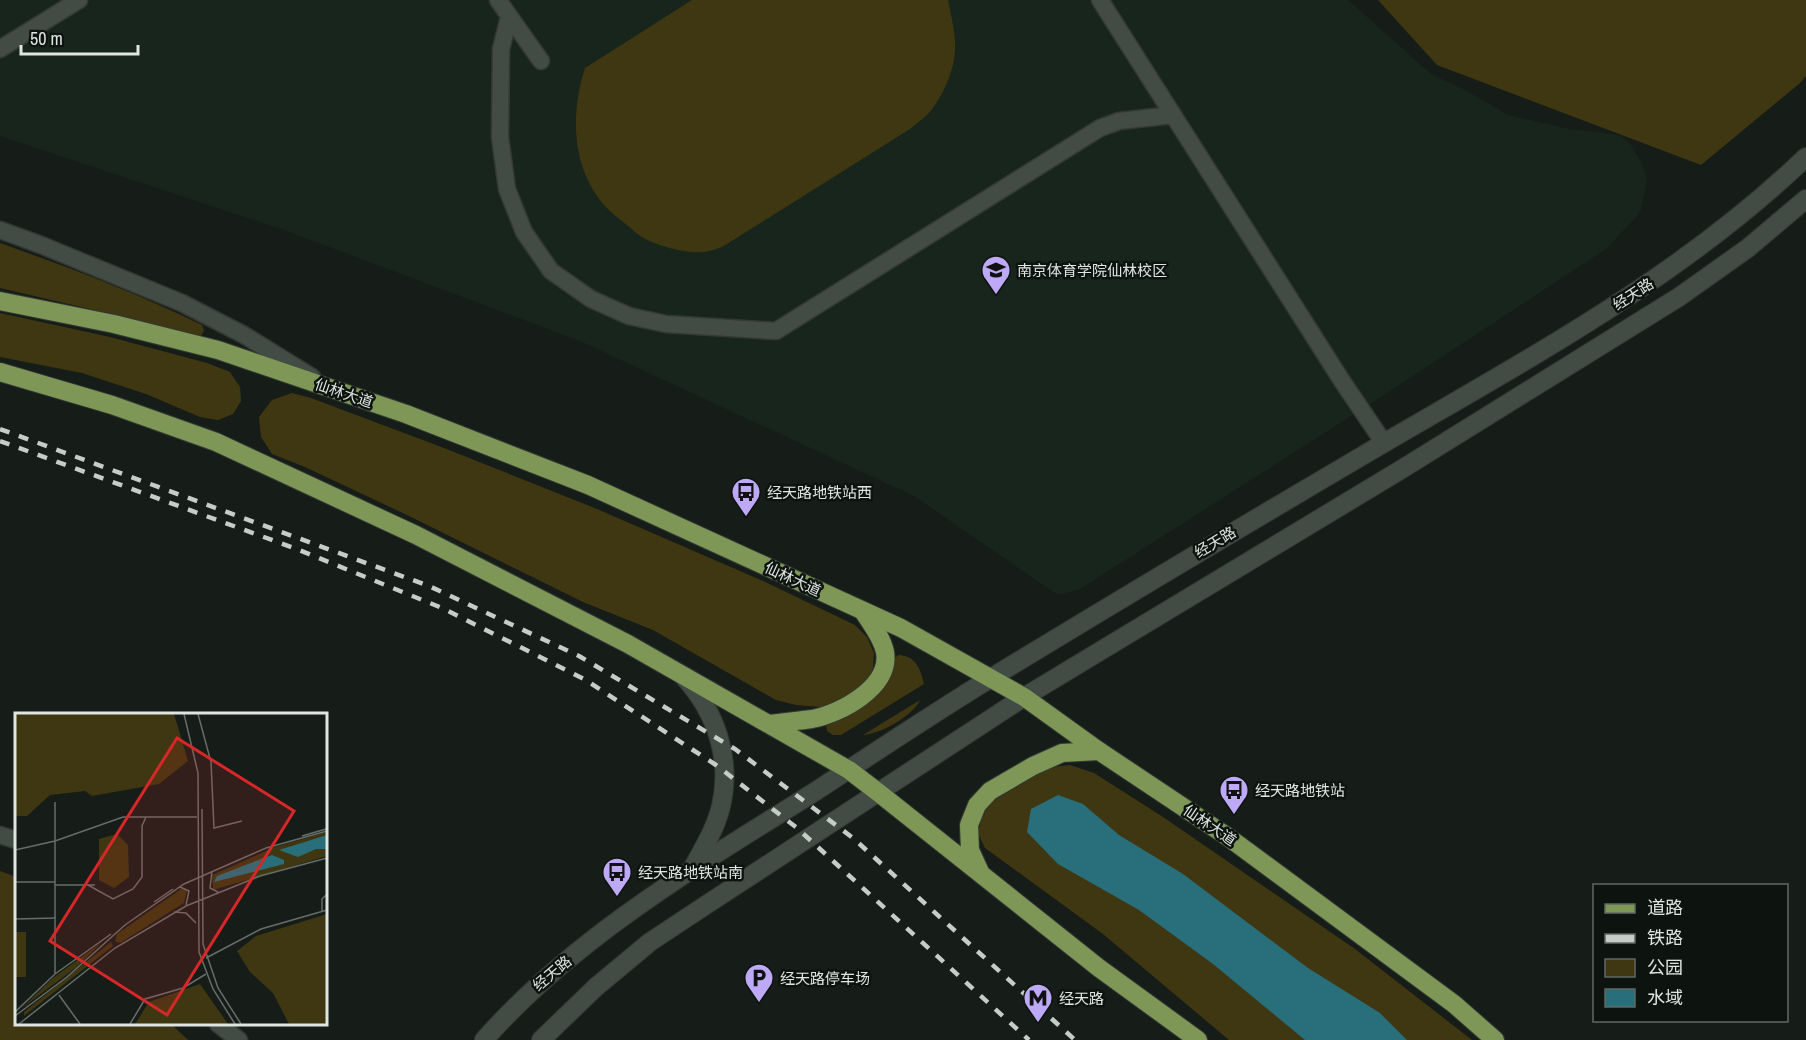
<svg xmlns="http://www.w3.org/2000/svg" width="1806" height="1040" font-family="'Archivo Narrow','Noto Sans SC',sans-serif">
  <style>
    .built { fill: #18251c }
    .green { fill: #3f3711 }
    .water { fill: #296f7b }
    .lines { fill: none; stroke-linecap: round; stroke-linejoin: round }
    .street-casing { stroke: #343935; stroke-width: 19 }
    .secondary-casing { stroke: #343935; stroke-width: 20 }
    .primary-casing { stroke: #343935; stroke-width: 20 }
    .street { stroke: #434b45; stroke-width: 16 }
    .secondary { stroke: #434b45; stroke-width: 18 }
    .primary { stroke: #7e9756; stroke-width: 18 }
    .rail { stroke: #c7ccc9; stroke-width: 4.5; stroke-dasharray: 10 10; stroke-linecap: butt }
    .labels { text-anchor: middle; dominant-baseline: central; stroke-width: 5; stroke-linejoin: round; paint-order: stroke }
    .poi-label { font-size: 15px; fill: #e0e5e2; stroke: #0d140f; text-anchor: start }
    .street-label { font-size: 15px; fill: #e0e5e2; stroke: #0d140f }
    .inset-road { fill: none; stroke: #676d69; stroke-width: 1.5 }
    .view { fill: #d62828; fill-opacity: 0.15; stroke: #d62828; stroke-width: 3 }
    .inset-edge { fill: none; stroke: #e0e5e2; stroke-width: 3 }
  </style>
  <rect width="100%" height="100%" fill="#161d18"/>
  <polygon class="built" points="0,0 1348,0 1431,74 1467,91 1508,115 1569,129 1613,134 1620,136 1630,143 1642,164 1647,178 1641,210 1636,217 1606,249 1387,393 1080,589 1058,595 914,496 580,341 284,230 0,136"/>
  <g class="green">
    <path d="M692,0H948C951,16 956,34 955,50C954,72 942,98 928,114C923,119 916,124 910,129L722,247C716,249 710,251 704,252C687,254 657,246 642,237C637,234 632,229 627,225C615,216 603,206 595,193C571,157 572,108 585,68Z"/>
    <polygon points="1378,0 1806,0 1806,76 1800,83 1701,165 1437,65"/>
    <path d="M0,243C68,267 137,293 202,325L204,331L200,337L133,319L0,288Z"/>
    <polygon points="0,313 110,337 207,363 230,372 240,387 241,401 233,414 218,420 200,417 146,394 82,373 0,357"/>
    <polygon points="292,393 311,398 444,448 597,509 763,581 855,625 867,637 874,653 873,668 866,684 847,696 821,707 796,705 776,700 653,630 583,602 407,515 305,467 272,454 261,437 259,417 272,400"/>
    <path d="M898,655C915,655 921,669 924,684L841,735H833L827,731L826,724L891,673L894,659Z"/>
    <path d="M920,700C913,716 880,734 863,735Z"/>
    <polygon points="1070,765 1094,773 1163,817 1355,949 1472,1040 1229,1040 1103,934 985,848 978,833 981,820 989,803 1051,767"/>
    <polygon points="0,871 16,877 16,1024 171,1024 188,1040 0,1040"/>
  </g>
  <polygon class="water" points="1058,795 1083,804 1119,835 1183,874 1308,968 1380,1013 1407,1040 1305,1040 1213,964 1139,910 1058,864 1027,832 1031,809"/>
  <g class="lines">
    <g class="street-casing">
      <g id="street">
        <polyline points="498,0 541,61"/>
        <polyline points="1100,0 1342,381 1384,443"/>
        <polyline points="509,17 501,49 500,137 507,189 524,232 551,271 591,299 629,316 666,324 776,331 1100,128 1119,121 1173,115"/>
        <polyline points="0,49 79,0"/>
        <polyline points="0,230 41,245 182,303 244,335 312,377"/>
        <polyline points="0,835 16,840"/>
        <polyline points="218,1024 239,1040"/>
      </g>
    </g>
    <g class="secondary-casing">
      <g id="secondary">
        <path d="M684,677C716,712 732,759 721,806C716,828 703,849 692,869"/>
        <path d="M484,1040C576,936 700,864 816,791C874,753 932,714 991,678C1114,603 1238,529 1362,456C1516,365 1676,282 1806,157"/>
        <polyline points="541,1040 596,987 650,942 709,903 1024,697 1402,469 1679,297 1748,248 1806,199"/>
      </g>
    </g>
    <g class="primary-casing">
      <g id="primary">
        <polyline points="0,301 114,324 218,350 406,414 588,485 901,628 1024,697 1099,751 1228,837 1454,1004 1495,1040"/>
        <polyline points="0,372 112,405 216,442 416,535 628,644 849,770 879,793 1099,968 1198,1040"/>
        <path d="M770,724C784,722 798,721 812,719C840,714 891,687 885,652C882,637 871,624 863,611"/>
        <polyline points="980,872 970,850 969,825 977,805 990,791 1033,766 1062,753 1099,751"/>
      </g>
    </g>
    <use href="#street" class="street"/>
    <use href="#secondary" class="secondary"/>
    <use href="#primary" class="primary"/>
    <g class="rail">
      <polyline points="0,429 429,586 579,656 735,749 853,838 1075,1040"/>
      <polyline points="0,441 294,548 442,608 584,679 716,765 797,828 1029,1040"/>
    </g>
  </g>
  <defs>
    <g id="university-pin" transform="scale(1.5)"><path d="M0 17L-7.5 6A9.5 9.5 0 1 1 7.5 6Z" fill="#bda9f5" stroke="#0d140f"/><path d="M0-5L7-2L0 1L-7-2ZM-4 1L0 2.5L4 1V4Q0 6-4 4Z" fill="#111"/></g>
    <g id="bus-pin" transform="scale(1.5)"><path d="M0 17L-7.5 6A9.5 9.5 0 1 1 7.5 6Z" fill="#bda9f5" stroke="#0d140f"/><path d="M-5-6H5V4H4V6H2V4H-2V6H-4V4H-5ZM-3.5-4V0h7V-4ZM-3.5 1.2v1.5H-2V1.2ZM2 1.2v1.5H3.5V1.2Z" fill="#111"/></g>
    <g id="parking-pin" transform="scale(1.5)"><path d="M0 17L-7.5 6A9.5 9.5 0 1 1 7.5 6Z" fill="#bda9f5" stroke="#0d140f"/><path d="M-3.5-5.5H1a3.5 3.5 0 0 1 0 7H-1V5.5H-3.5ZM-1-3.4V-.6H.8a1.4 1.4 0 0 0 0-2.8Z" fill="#111"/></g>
    <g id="metro-pin" transform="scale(1.5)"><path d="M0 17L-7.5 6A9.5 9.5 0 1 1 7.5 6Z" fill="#bda9f5" stroke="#0d140f"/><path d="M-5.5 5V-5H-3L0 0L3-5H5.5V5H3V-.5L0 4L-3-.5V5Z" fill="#111"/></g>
  </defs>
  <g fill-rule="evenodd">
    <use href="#university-pin" x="996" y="270"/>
    <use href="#bus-pin" x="746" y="492"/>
    <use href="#bus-pin" x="1234" y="790"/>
    <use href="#bus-pin" x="617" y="872"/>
    <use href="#parking-pin" x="759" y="978"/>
    <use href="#metro-pin" x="1038" y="998"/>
  </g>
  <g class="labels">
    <g class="poi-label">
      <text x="1017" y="270">南京体育学院仙林校区</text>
      <text x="767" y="492">经天路地铁站西</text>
      <text x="1255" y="790">经天路地铁站</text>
      <text x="638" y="872">经天路地铁站南</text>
      <text x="780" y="978">经天路停车场</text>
      <text x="1059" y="998">经天路</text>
    </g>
    <g class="street-label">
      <text transform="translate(1633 294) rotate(-33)">经天路</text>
      <text transform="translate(344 393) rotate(19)">仙林大道</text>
      <text transform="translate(1215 542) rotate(-31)">经天路</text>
      <text transform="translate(793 579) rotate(25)">仙林大道</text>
      <text transform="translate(1210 825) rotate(34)">仙林大道</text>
      <text transform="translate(552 973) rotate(-40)">经天路</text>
    </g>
  </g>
  <g transform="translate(15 713)">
    <rect width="312" height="312" fill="#161d18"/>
    <path d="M0,1H159L173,48L144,71L77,83L70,78L35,82L12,103H0ZM312,119V143L198,177L197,162L260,134ZM102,121L113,132L114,164L99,175L84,167V126ZM166,176L172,177L169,190L105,230L100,228L102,221ZM312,201V311H274L258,280L235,259L222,238L241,223ZM0,219H11V264H0ZM87,229L63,253L7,295L38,265ZM96,229L98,233L9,303V299ZM185,271L213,311H120L134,289Z" fill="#3f3711"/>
    <path d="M312,122V136H301L283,144L264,137ZM257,142L269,147V151L199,169L202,163Z" fill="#296f7b"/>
    <path class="inset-road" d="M169,1L183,60L184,239L198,276L220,311M183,1L196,49L199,115L227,108M187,96L188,231L203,275L226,311M287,123L311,116M0,137L40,128L108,104H182M197,158L195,175L203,179M0,169H40M40,172H80M73,172L98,186L118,176L127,164V113L131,104M165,174L174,178L171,192M139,189L158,176M159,199L171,200L181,210M307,199V186L312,181M0,206L41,205M191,245L246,216L312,197M40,261V89M44,282L65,311M0,299L40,261L96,221M0,303L52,264L110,212L169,171L251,135L312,118M4,311L100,235L171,193L245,163L312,145M115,311L130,286L168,275L191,261"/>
    <path class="view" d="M162,25L279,98L152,302L35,228Z"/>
    <rect width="312" height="312" class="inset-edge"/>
  </g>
  <rect x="1593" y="884" width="195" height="138" fill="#0d140f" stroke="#616863" stroke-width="1.5"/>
  <rect x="1605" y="904" width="30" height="9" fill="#7e9756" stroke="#616863" stroke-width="1.5"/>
  <text x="1647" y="914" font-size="18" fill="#e0e5e2">道路</text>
  <rect x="1605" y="934" width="30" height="9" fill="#c7ccc9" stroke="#616863" stroke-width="1.5"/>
  <text x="1647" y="944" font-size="18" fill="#e0e5e2">铁路</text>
  <rect x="1605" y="959" width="30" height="18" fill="#3f3711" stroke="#616863" stroke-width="1.5"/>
  <text x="1647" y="974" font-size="18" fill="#e0e5e2">公园</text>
  <rect x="1605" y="989" width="30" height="18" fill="#296f7b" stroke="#616863" stroke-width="1.5"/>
  <text x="1647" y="1004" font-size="18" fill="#e0e5e2">水域</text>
  <path d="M21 45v9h117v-9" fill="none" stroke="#e0e5e2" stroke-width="3"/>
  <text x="30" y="45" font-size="18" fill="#e0e5e2" stroke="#0d140f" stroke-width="4.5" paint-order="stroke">50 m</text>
</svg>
